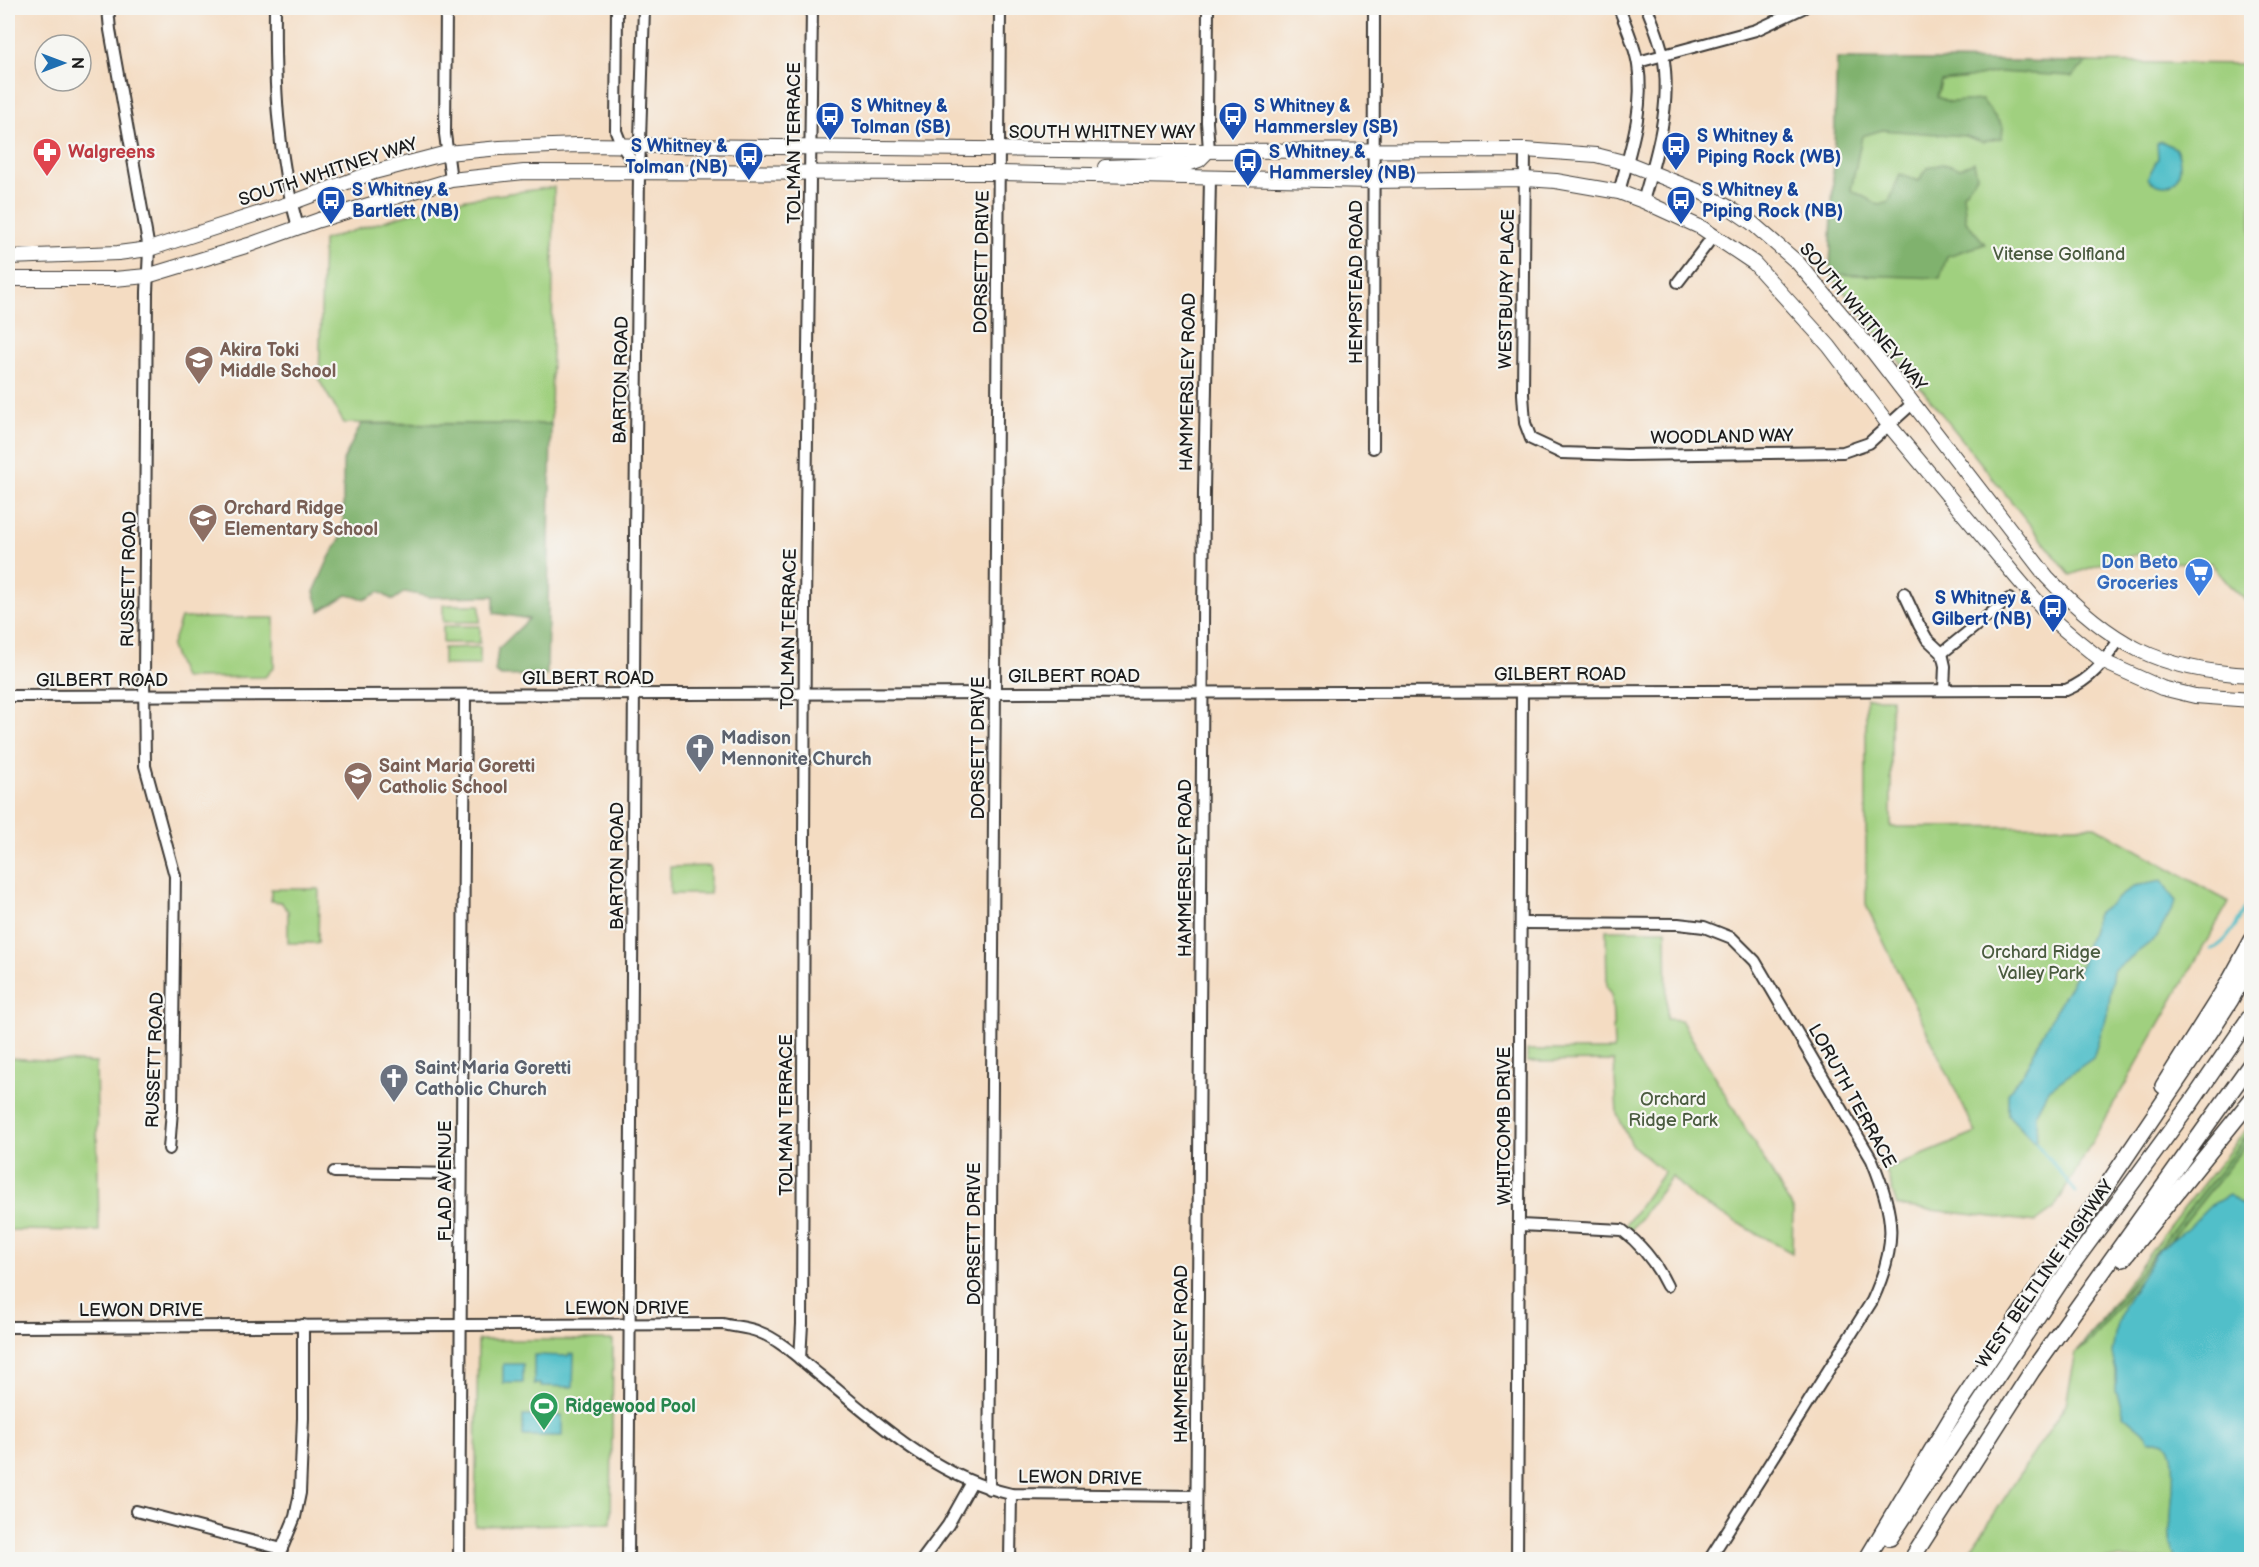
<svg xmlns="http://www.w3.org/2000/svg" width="2259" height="1567" font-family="'Balsamiq Sans',sans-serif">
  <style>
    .green { fill: #a0d07f; stroke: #5e764e; stroke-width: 1.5 }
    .forest { fill: #80b26e; stroke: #4e6745; stroke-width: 1.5 }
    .water { fill: #51bfc9; stroke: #366e72; stroke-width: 1.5 }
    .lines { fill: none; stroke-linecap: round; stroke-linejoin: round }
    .stream { stroke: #51bfc9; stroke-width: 3 }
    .minor-casing { stroke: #3c3935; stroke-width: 14 }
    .major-casing { stroke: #3c3935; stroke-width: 16 }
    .highway-casing { stroke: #3c3935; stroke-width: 18 }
    .minor { stroke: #fff; stroke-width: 10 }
    .major { stroke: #fff; stroke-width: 14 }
    .highway { stroke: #fff; stroke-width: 15 }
    .labels { text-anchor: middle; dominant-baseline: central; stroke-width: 4.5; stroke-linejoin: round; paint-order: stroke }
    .transit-label { font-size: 18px; font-weight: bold; fill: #164399; stroke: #f6f6f2; text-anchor: start }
    .street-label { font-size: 18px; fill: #1c1c1c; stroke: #f6f6f2 }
    .health-label { font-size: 18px; font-weight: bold; fill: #be3a42; stroke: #f6f6f2; text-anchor: start }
    .park-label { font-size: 18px; fill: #4a5b3f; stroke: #f6f6f2 }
    .education-label { font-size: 18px; font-weight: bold; fill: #785e54; stroke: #f6f6f2; text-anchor: start }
    .shop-label { font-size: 18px; font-weight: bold; fill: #366cbe; stroke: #f6f6f2; text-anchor: end }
    .worship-label { font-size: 18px; font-weight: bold; fill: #5b616d; stroke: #f6f6f2; text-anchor: start }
    .leisure-label { font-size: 18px; font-weight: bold; fill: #27864d; stroke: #f6f6f2; text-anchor: start }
  </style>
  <rect width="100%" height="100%" fill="#f6f6f2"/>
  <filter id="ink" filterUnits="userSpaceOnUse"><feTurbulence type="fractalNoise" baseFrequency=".0167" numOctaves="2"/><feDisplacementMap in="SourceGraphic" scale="12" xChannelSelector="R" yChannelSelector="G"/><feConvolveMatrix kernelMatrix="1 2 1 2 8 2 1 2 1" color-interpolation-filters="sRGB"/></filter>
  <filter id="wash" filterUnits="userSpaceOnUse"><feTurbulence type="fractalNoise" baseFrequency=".008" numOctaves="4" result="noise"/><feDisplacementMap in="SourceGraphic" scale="24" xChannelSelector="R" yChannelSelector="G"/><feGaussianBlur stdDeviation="1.35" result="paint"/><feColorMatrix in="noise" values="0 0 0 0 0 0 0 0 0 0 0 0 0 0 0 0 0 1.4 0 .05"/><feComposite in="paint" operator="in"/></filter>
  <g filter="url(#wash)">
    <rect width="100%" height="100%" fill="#f4dcc2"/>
    <g class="green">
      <polygon points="1837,59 2251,64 2251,605 2229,585 2211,563 2154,562 2144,553 2109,561 2070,575 1830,274"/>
      <polygon points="554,187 551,424 344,423 319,380 323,240 407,214 466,199"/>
      <rect x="443" y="605" width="37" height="17"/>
      <polygon points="181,618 274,618 274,667 265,677 183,678 171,647"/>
      <rect x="443" y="626" width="37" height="17"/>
      <polygon points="480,647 480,665 443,665 443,648"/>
      <polygon points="1866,698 1891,698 1891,827 2095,826 2229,902 2054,1209 2036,1222 1897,1206 1886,1170 1976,1133 1866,905"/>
      <polygon points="710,866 710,894 670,894 670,867"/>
      <polygon points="271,889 319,889 318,943 288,943 288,911 281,902 271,901"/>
      <polygon points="1606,930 1666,930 1667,1019 1681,1020 1793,1209 1792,1253 1694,1199 1672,1177 1628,1234 1622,1230 1664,1172 1632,1145 1617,1114 1614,1061 1527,1062 1527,1050 1614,1050 1612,994 1607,987"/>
      <polygon points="8,1058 96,1063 99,1231 8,1230"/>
      <polygon points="2251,1124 2251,1559 1964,1560 2066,1404 2076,1353 2169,1227"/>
      <polygon points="478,1340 613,1340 611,1523 475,1526"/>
    </g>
    <g class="forest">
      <polygon points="1837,59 2088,62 2072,76 1997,72 1969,78 1941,81 1937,97 1950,102 1982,100 2003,127 2002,138 1983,142 1965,136 1882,130 1862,136 1851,190 1879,205 1889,202 1900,174 1919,181 1927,168 1942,164 1960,168 1974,162 1977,176 1963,194 1966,221 1985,244 1947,256 1940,278 1830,274"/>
      <polygon points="361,424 551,424 547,675 501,676 495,672 498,649 529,619 494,613 494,596 429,597 405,592 393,600 379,592 366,599 347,595 320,611 314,592 329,558 343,534 343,461"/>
      <polygon points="2251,1131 2251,1139 2091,1341 2076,1353"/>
    </g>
    <g class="water">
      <path d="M2161,141L2175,148C2188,169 2174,199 2149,180L2148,177L2158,158L2157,143Z"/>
      <polygon points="2162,881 2176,902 2156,938 2113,971 2108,1012 2093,1058 2048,1090 2036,1113 2037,1145 2008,1115 2008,1093 2027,1066 2045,1029 2079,969 2097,914 2134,886"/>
      <path d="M2229,1195L2251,1211V1559H2175C2173,1552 2171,1544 2170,1536C2169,1516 2180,1456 2167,1443C2162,1438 2156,1440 2149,1441L2144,1432L2124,1415L2116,1391V1371L2112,1354L2115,1334L2124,1305L2159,1249L2187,1229L2211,1205Z"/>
      <polygon points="569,1354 574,1354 573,1387 541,1386 541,1384 534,1384 534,1355 568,1356"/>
      <rect x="503" y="1364" width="20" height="19"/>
      <rect x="523" y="1416" width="39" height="20"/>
    </g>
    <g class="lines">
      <g class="stream">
        <path d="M2211,949C2230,944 2246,907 2252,890"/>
        <polyline points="2036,1143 2076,1192"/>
      </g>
    </g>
  </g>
  <g filter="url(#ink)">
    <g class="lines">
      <g class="minor-casing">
        <g id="minor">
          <polyline points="108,8 110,30 149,249 147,292 144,677 145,766 175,876 172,1110 169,1149"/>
          <path d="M275,8C274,82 277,156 298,227"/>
          <polyline points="446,8 445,134 451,180"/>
          <polyline points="617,8 616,131 622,146 639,172"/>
          <polyline points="1208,8 1207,122 1209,150"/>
          <path d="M1619,8C1626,26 1635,45 1638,65C1645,108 1630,151 1619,192"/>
          <polyline points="1638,62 1756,30 1803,8"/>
          <polyline points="1525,150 1523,394 1525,423 1531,439 1561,453 1627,455 1843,452 1869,443 1913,403"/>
          <path d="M1643,201C1657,154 1672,104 1663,55C1660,39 1653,23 1647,8"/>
          <polyline points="1678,282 1714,235"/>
          <polyline points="1373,448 1374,8"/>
          <polyline points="1904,593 1919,625 1927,639 1942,653 1945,666 1944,689"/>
          <polyline points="1942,653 2009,599"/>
          <path d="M8,696L2066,690C2091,680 2104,662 2119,640"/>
          <path d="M1522,923L1678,924L1704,927L1732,938L1755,961L1872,1160C1895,1216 1898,1245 1872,1301L1709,1560"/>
          <polyline points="334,1172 461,1174"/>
          <path d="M1520,1225L1622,1230C1642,1245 1656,1263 1667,1286"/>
          <path d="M8,1327L723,1324C735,1327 748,1327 759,1332C781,1340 804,1363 822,1377C880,1425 936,1477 1011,1494L1196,1496"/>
          <polyline points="800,1359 802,1324 805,607 812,8"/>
          <polyline points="989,1489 1000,8"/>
          <polyline points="136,1511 282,1549"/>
          <polyline points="277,1560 295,1517 300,1493 303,1418 303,1325"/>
          <polyline points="459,1560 465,695"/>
          <polyline points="628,1560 635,535 639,173 644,8"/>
          <polyline points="922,1560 948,1525 972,1482"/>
          <polyline points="1010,1560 1011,1494"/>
          <polyline points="1196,1560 1204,492 1210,178"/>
          <polyline points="1517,1560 1522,692"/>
        </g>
      </g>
      <g class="major-casing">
        <g id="major">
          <polyline points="1105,167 1188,164 1199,160 1209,150"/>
          <path d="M8,257L118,253L149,249L291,203L374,172L447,153L500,148L577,145L1168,151L1525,150L1596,155L1627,163L1703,193L1730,208L1752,223L1798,263L1874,353L2047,577C2110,644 2159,671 2252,675"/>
          <polyline points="8,279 114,279 147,276 249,245 319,220 451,180 524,172 999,173 1373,181 1525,179 1556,181 1619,192 1643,201 1702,228 1754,263 1829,346 1889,425 2017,578 2053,620 2079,642 2104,662 2162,688 2195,696 2252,700"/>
        </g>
      </g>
      <g class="highway-casing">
        <g id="highway">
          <polyline points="2163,1086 2230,980 2252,940"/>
          <polyline points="2123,1259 2252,1099"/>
          <polyline points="1890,1538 2071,1266 2191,1103 2252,1014"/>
          <polyline points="1866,1560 1960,1403 2203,1043 2230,1001 2252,962"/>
          <polyline points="1911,1560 2032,1371 2252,1062"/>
        </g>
      </g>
      <use href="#minor" class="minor"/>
      <use href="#major" class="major"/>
      <use href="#highway" class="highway"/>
    </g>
  </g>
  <defs>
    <g id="bus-pin" transform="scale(1.5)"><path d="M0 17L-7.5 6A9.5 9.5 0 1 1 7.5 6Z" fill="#1a4fb4" stroke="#f6f6f2"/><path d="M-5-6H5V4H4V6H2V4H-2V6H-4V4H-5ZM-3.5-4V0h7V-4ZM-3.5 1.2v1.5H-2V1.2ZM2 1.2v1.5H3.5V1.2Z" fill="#fff"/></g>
    <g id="pharmacy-pin" transform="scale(1.5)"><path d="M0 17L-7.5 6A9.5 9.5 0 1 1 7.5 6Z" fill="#e0444e" stroke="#f6f6f2"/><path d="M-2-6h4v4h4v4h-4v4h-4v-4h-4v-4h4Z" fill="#fff"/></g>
    <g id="school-pin" transform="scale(1.5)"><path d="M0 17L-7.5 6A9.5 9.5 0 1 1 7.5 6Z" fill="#8d6e63" stroke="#f6f6f2"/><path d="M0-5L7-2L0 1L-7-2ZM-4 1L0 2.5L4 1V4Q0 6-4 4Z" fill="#fff"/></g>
    <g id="supermarket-pin" transform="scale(1.5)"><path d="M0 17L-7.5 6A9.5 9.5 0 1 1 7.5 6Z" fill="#3f7fe0" stroke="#f6f6f2"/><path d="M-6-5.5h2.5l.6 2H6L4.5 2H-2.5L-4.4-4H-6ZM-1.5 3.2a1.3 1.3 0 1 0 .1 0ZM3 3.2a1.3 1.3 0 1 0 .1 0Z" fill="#fff"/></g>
    <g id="church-pin" transform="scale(1.5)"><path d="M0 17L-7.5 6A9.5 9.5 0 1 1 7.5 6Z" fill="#6b7280" stroke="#f6f6f2"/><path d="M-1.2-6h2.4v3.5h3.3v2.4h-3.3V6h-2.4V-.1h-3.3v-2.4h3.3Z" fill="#fff"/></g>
    <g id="stadium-pin" transform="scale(1.5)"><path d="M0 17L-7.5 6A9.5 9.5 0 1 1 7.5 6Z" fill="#2e9e5b" stroke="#f6f6f2"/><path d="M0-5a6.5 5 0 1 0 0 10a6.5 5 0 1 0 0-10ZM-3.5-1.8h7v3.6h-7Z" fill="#fff"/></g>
  </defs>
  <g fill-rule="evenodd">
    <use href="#bus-pin" x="830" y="116"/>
    <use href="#bus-pin" x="1233" y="116"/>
    <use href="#bus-pin" x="1676" y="146"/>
    <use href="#pharmacy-pin" x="47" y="152"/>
    <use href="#bus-pin" x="749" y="156"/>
    <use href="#bus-pin" x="1248" y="162"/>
    <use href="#bus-pin" x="331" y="200"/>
    <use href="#bus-pin" x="1681" y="200"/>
    <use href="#school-pin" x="199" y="360"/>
    <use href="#school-pin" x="203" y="518"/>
    <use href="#supermarket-pin" x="2199" y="572"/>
    <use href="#bus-pin" x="2053" y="608"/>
    <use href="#church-pin" x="700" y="748"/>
    <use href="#school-pin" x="358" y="776"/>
    <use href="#church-pin" x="394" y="1078"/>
    <use href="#stadium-pin" x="544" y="1406"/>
  </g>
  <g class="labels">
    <g class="transit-label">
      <text x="851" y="106">S Whitney &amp;<tspan x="851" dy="21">Tolman (SB)</tspan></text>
      <text x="1254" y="106">S Whitney &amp;<tspan x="1254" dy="21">Hammersley (SB)</tspan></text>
      <text x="1697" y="136">S Whitney &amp;<tspan x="1697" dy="21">Piping Rock (WB)</tspan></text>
      <text x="728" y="146" text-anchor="end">S Whitney &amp;<tspan x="728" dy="21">Tolman (NB)</tspan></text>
      <text x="1269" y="152">S Whitney &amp;<tspan x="1269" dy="21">Hammersley (NB)</tspan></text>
      <text x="352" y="190">S Whitney &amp;<tspan x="352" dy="21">Bartlett (NB)</tspan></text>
      <text x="1702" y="190">S Whitney &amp;<tspan x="1702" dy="21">Piping Rock (NB)</tspan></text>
      <text x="2032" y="598" text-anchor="end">S Whitney &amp;<tspan x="2032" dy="21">Gilbert (NB)</tspan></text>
    </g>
    <g class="street-label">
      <text x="1102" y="132">SOUTH WHITNEY WAY</text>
      <text transform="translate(794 143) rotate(-90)">TOLMAN TERRACE</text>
      <text transform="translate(328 172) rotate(-18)">SOUTH WHITNEY WAY</text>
      <text transform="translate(982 262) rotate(-89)">DORSETT DRIVE</text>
      <text transform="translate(1356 282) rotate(-90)">HEMPSTEAD ROAD</text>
      <text transform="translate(1507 289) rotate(-89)">WESTBURY PLACE</text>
      <text transform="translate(1863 317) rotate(50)">SOUTH WHITNEY WAY</text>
      <text transform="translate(621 380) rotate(-89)">BARTON ROAD</text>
      <text transform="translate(1188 382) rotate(-89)">HAMMERSLEY ROAD</text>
      <text transform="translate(1722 437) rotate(-1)">WOODLAND WAY</text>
      <text transform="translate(129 579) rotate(-89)">RUSSETT ROAD</text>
      <text transform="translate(789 629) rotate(-89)">TOLMAN TERRACE</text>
      <text x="1560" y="674">GILBERT ROAD</text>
      <text x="1074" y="676">GILBERT ROAD</text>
      <text x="588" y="678">GILBERT ROAD</text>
      <text x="102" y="680">GILBERT ROAD</text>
      <text transform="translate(978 748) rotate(-90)">DORSETT DRIVE</text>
      <text transform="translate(617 866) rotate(-90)">BARTON ROAD</text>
      <text transform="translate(1185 868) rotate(-90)">HAMMERSLEY ROAD</text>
      <text transform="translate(155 1060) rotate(-88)">RUSSETT ROAD</text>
      <text transform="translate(1852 1096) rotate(61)">LORUTH TERRACE</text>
      <text transform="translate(786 1115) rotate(-90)">TOLMAN TERRACE</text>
      <text transform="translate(1504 1126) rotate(-90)">WHITCOMB DRIVE</text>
      <text transform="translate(445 1181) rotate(-90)">FLAD AVENUE</text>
      <text transform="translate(974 1234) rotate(-90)">DORSETT DRIVE</text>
      <text transform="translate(2045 1274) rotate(-55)">WEST BELTLINE HIGHWAY</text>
      <text x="627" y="1308">LEWON DRIVE</text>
      <text x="141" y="1310">LEWON DRIVE</text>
      <text transform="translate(1181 1354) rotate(-90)">HAMMERSLEY ROAD</text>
      <text transform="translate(1080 1478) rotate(1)">LEWON DRIVE</text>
    </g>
    <g class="health-label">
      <text x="68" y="152">Walgreens</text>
    </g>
    <g class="park-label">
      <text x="2059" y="254">Vitense Golfland</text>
      <text x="2041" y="952">Orchard Ridge<tspan x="2041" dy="21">Valley Park</tspan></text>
      <text x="1673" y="1099">Orchard<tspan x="1673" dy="21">Ridge Park</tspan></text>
    </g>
    <g class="education-label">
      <text x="220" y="350">Akira Toki<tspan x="220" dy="21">Middle School</tspan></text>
      <text x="224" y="508">Orchard Ridge<tspan x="224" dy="21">Elementary School</tspan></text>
      <text x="379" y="766">Saint Maria Goretti<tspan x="379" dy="21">Catholic School</tspan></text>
    </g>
    <g class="shop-label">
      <text x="2178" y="562">Don Beto<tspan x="2178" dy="21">Groceries</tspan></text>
    </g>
    <g class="worship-label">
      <text x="721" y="738">Madison<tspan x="721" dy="21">Mennonite Church</tspan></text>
      <text x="415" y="1068">Saint Maria Goretti<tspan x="415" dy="21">Catholic Church</tspan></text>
    </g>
    <g class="leisure-label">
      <text x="565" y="1406">Ridgewood Pool</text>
    </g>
  </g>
  <rect width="2259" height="1567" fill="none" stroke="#f6f6f2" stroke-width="30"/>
  <g transform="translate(63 63) rotate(90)"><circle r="28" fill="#f6f6f2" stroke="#9f9f9c" stroke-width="1.5"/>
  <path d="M0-4.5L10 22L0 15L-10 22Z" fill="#1f6fb2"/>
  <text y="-9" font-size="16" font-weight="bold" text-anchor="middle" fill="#1c1c1c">N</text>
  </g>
</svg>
